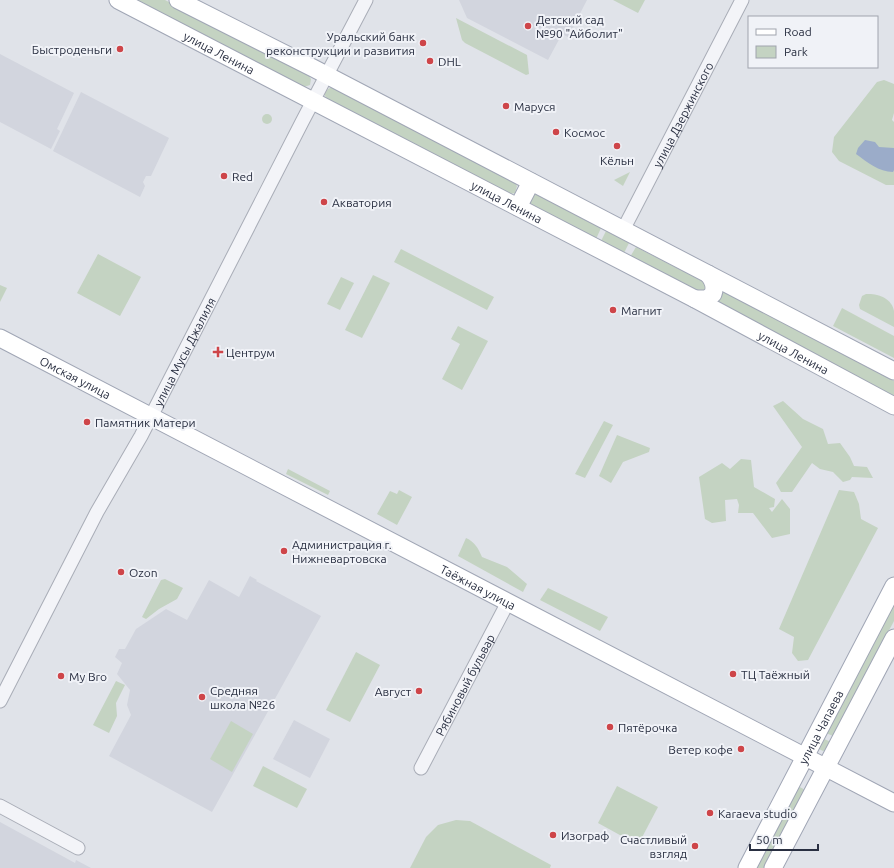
<svg xmlns="http://www.w3.org/2000/svg" width="894" height="868" font-family="Ubuntu,sans-serif">
  <style>
    .built { fill: #d2d5de }
    .green { fill: #c4d3c2 }
    .water { fill: #9bacc9 }
    .lines { fill: none; stroke-linecap: round; stroke-linejoin: round }
    .minor-casing { stroke: #a9adb7; stroke-width: 15 }
    .major-casing { stroke: #a0a6b5; stroke-width: 19 }
    .minor { stroke: #f3f4f8; stroke-width: 13 }
    .major { stroke: #fff; stroke-width: 17 }
    .poi-dot { fill: #ce4549; stroke: #f0f2f7; stroke-width: 1.5 }
    .labels { text-anchor: middle; dominant-baseline: central; stroke-width: 4; stroke-linejoin: round; paint-order: stroke }
    .poi-label { font-size: 12px; fill: #292f41; stroke: #f0f2f7; text-anchor: start }
    .street-label { font-size: 12px; fill: #292f41; stroke: #f0f2f7 }
  </style>
  <rect width="100%" height="100%" fill="#e0e3e9"/>
  <g class="built">
    <polygon points="459,0 587,0 568,37 562,34 548,60 467,18"/>
    <polygon points="0,54 74,93 57,129 60,131 51,149 0,122"/>
    <polygon points="81,92 169,138 151,176 146,176 143,182 145,186 140,197 53,151"/>
    <polygon points="250,576 257,580 256,581 321,616 212,812 109,756 131,715 127,705 130,690 117,674 122,663 115,657 119,649 125,649 136,629 166,609 187,620 209,580 239,597"/>
    <polygon points="294,720 330,739 310,778 273,759"/>
    <polygon points="0,822 75,863 76,860 91,868 0,868"/>
  </g>
  <g class="green">
    <polygon points="137,0 165,0 307,73 311,79 310,85 304,87 299,86"/>
    <polygon points="613,0 645,0 638,13"/>
    <polygon points="456,18 527,55 529,74 526,75 465,43 462,40"/>
    <polygon points="884,80 894,84 894,113 892,120 894,122 894,185 886,185 839,161 832,152 834,137 877,82"/>
    <polygon points="330,88 334,88 515,183 517,186 515,193 510,194 327,99 324,94 328,89"/>
    <circle cx="267" cy="119" r="5"/>
    <polygon points="630,172 623,186 614,180"/>
    <polygon points="534,195 537,195 601,228 596,239 531,205 530,203 532,197"/>
    <polygon points="606,231 629,243 624,253 601,241"/>
    <polygon points="636,247 704,282 707,285 705,291 698,293 630,257"/>
    <polygon points="401,249 494,297 487,310 394,262"/>
    <polygon points="98,254 141,277 120,316 77,293"/>
    <polygon points="373,275 390,283 362,338 345,330"/>
    <polygon points="341,277 354,283 340,310 327,304"/>
    <polygon points="0,285 7,288 0,302"/>
    <polygon points="722,291 894,381 894,396 715,302"/>
    <path d="M866,294C877,293 892,298 894,311C894,316 894,322 894,327L860,309L859,305L862,296Z"/>
    <polygon points="842,308 894,336 894,358 833,326"/>
    <polygon points="458,326 488,341 462,390 442,379 460,344 451,339"/>
    <polygon points="783,401 803,419 823,429 828,444 840,443 850,457 854,466 867,467 873,478 852,477 850,480 843,482 833,472 820,469 812,463 792,492 781,492 776,483 802,447 773,406"/>
    <polygon points="604,421 613,425 585,478 575,474"/>
    <polygon points="617,435 650,448 649,452 623,462 611,483 599,476"/>
    <polygon points="741,459 751,460 754,487 775,499 774,507 769,508 772,512 782,499 790,509 790,534 772,538 753,513 738,513 739,505 737,499 725,500 726,521 712,523 705,519 699,477 722,463 730,469"/>
    <polygon points="288,469 330,491 328,495 286,474"/>
    <polygon points="399,490 412,497 397,525 377,514 390,491 397,494"/>
    <polygon points="839,490 854,492 859,504 861,519 878,528 808,660 798,661 792,653 794,637 779,629"/>
    <path d="M466,538C475,542 478,548 482,557L507,567L527,584L523,592L458,556Z"/>
    <polygon points="165,579 183,588 177,599 159,609 146,619 142,617 161,580"/>
    <polygon points="548,588 608,617 600,631 540,600"/>
    <polygon points="894,603 894,621 833,736 826,733"/>
    <polygon points="356,652 380,665 350,722 326,710"/>
    <polygon points="116,681 125,685 116,703 117,716 109,733 93,725"/>
    <polygon points="231,721 253,734 232,772 210,759"/>
    <polygon points="822,738 831,742 826,750 823,751 819,749 819,746"/>
    <polygon points="263,766 307,789 297,808 253,786"/>
    <polygon points="617,786 658,807 638,845 598,823"/>
    <polygon points="798,786 807,791 766,868 755,868"/>
    <polygon points="456,820 470,821 551,865 550,868 410,868 426,837 438,825"/>
  </g>
  <path class="water" d="M865,140L875,142L879,147L894,148V170L893,172C879,172 867,162 856,154L858,148Z"/>
  <g class="lines">
    <g class="minor-casing">
      <g id="minor">
        <path id="s1" d="M623,230L742,0"/>
        <path id="s2" d="M0,701L97,512L141,436L302,122L366,0"/>
        <path id="s3" d="M421,768L508,602"/>
        <polyline points="0,806 78,848"/>
      </g>
    </g>
    <g class="major-casing">
      <g id="major">
        <path id="s4" d="M118,0L695,299L894,406"/>
        <polyline points="178,0 313,68 894,371"/>
        <polyline points="518,207 531,182"/>
        <path d="M695,299H707L713,294C716,286 713,280 708,274"/>
        <path id="s5" d="M0,338L894,803"/>
        <path id="s6" d="M747,868L894,586"/>
        <polyline points="773,868 894,638"/>
      </g>
    </g>
    <use href="#minor" class="minor"/>
    <use href="#major" class="major"/>
  </g>
  <g class="poi-dot">
    <circle cx="528" cy="26" r="4"/>
    <circle cx="423" cy="43" r="4"/>
    <circle cx="120" cy="49" r="4"/>
    <circle cx="430" cy="61" r="4"/>
    <circle cx="506" cy="106" r="4"/>
    <circle cx="556" cy="132" r="4"/>
    <circle cx="617" cy="146" r="4"/>
    <circle cx="224" cy="176" r="4"/>
    <circle cx="324" cy="202" r="4"/>
    <circle cx="613" cy="310" r="4"/>
    <path d="M216 346h4v4h4v4h-4v4h-4v-4h-4v-4h4z"/>
    <circle cx="87" cy="422" r="4"/>
    <circle cx="284" cy="551" r="4"/>
    <circle cx="121" cy="572" r="4"/>
    <circle cx="733" cy="674" r="4"/>
    <circle cx="61" cy="676" r="4"/>
    <circle cx="419" cy="691" r="4"/>
    <circle cx="202" cy="697" r="4"/>
    <circle cx="610" cy="727" r="4"/>
    <circle cx="741" cy="749" r="4"/>
    <circle cx="710" cy="813" r="4"/>
    <circle cx="553" cy="835" r="4"/>
    <circle cx="695" cy="846" r="4"/>
  </g>
  <g class="labels">
    <g class="poi-label">
      <text x="536" y="19">Детский сад<tspan x="536" dy="14">№90 "Айболит"</tspan></text>
      <text x="415" y="36" text-anchor="end">Уральский банк<tspan x="415" dy="14">реконструкции и развития</tspan></text>
      <text x="112" y="49" text-anchor="end">Быстроденьги</text>
      <text x="438" y="61">DHL</text>
      <text x="514" y="106">Маруся</text>
      <text x="564" y="132">Космос</text>
      <text x="617" y="160" text-anchor="middle">Кёльн</text>
      <text x="232" y="176">Red</text>
      <text x="332" y="202">Акватория</text>
      <text x="621" y="310">Магнит</text>
      <text x="226" y="352">Центрум</text>
      <text x="95" y="422">Памятник Матери</text>
      <text x="292" y="544">Администрация г.<tspan x="292" dy="14">Нижневартовска</tspan></text>
      <text x="129" y="572">Ozon</text>
      <text x="741" y="674">ТЦ Таёжный</text>
      <text x="69" y="676">My Bro</text>
      <text x="210" y="690">Средняя<tspan x="210" dy="14">школа №26</tspan></text>
      <text x="411" y="691" text-anchor="end">Август</text>
      <text x="618" y="727">Пятёрочка</text>
      <text x="733" y="749" text-anchor="end">Ветер кофе</text>
      <text x="718" y="813">Karaeva studio</text>
      <text x="561" y="835">Изограф</text>
      <text x="687" y="839" text-anchor="end">Счастливый<tspan x="687" dy="14">взгляд</tspan></text>
    </g>
    <g class="street-label">
      <text stroke="none"><textPath href="#s4" startOffset="114">улица Ленина</textPath></text>
      <text stroke="none"><textPath href="#s1" startOffset="130">улица Дзержинского</textPath></text>
      <text stroke="none"><textPath href="#s4" startOffset="438">улица Ленина</textPath></text>
      <text stroke="none"><textPath href="#s2" startOffset="395">улица Мусы Джалиля</textPath></text>
      <text stroke="none"><textPath href="#s4" startOffset="762">улица Ленина</textPath></text>
      <text stroke="none"><textPath href="#s5" startOffset="85">Омская улица</textPath></text>
      <text stroke="none"><textPath href="#s5" startOffset="539">Таёжная улица</textPath></text>
      <text stroke="none"><textPath href="#s3" startOffset="94">Рябиновый бульвар</textPath></text>
      <text stroke="none"><textPath href="#s6" startOffset="159">улица Чапаева</textPath></text>
    </g>
  </g>
  <rect x="748" y="16" width="130" height="52" fill="#f0f2f7" stroke="#a0a4ae"/>
  <rect x="756" y="29" width="20" height="6" fill="#ffffff" stroke="#a0a4ae"/>
  <text x="784" y="36" font-size="12" fill="#292f41">Road</text>
  <rect x="756" y="46" width="20" height="12" fill="#c4d3c2" stroke="#a0a4ae"/>
  <text x="784" y="56" font-size="12" fill="#292f41">Park</text>
  <path d="M750 844v6h68v-6" fill="none" stroke="#292f41" stroke-width="2"/>
  <text x="756" y="844" font-size="12" fill="#292f41" stroke="#f0f2f7" stroke-width="3" paint-order="stroke">50 m</text>
</svg>
